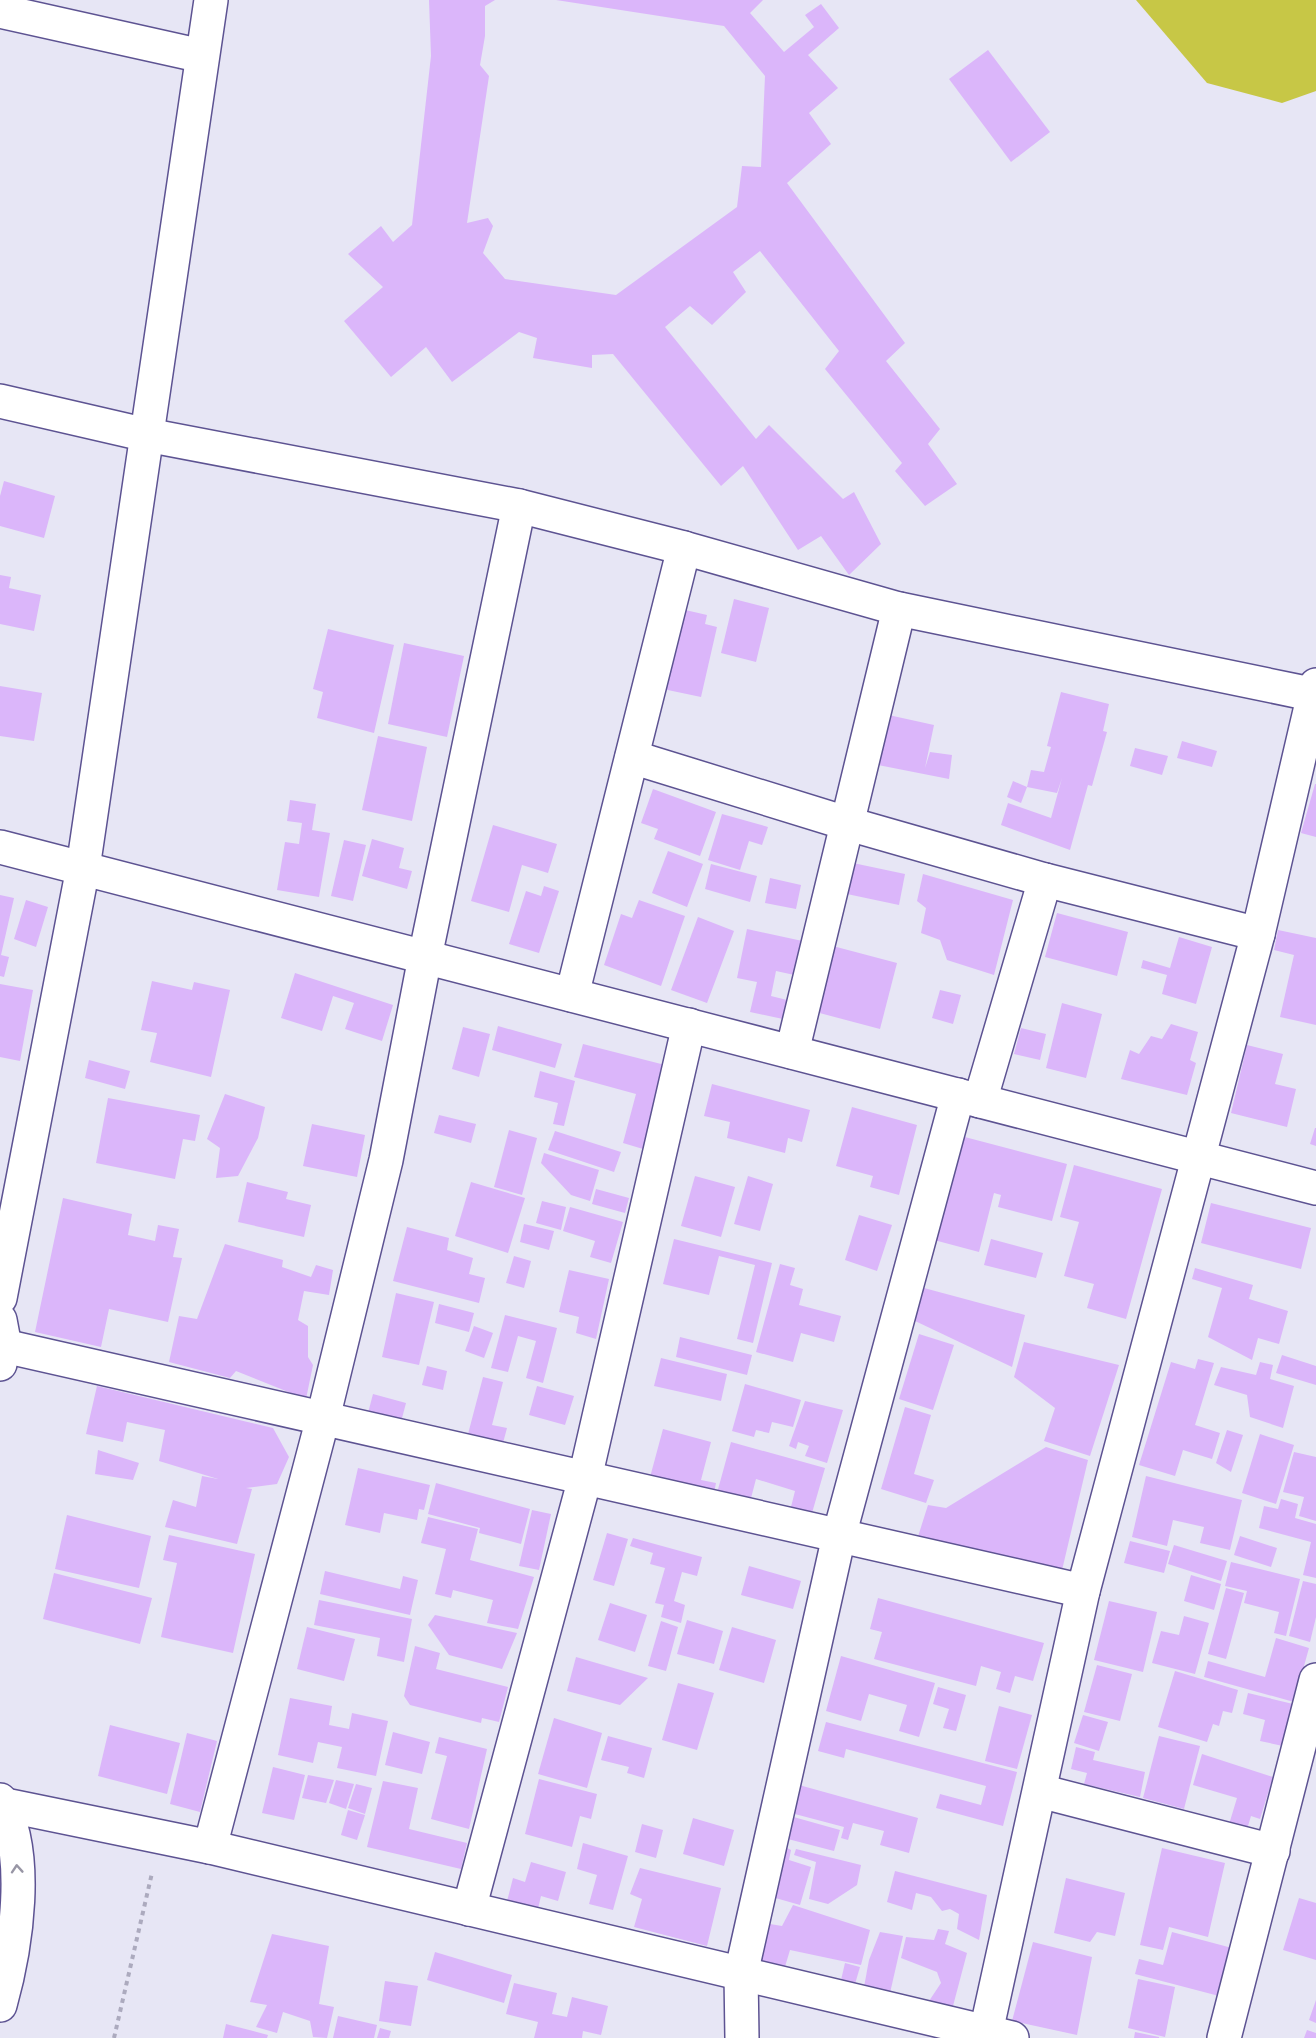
<svg xmlns="http://www.w3.org/2000/svg" width="1316" height="2038" font-family="'Archivo Narrow',sans-serif">
  <style>
    .green { fill: #c7c746 }
    .building { fill: #dbb6fa }
    .lines { fill: none; stroke-linecap: round; stroke-linejoin: round }
    .street-casing { stroke: #5d5392; stroke-width: 36 }
    .secondary-casing { stroke: #5d5392; stroke-width: 36 }
    .path { stroke: #acaabe; stroke-width: 4; stroke-dasharray: 4.5 4.5; stroke-linecap: butt }
    .street { stroke: #fff; stroke-width: 33 }
    .secondary { stroke: #fff; stroke-width: 33 }
    .oneway { stroke: #9896a5 }
  </style>
  <rect width="100%" height="100%" fill="#e7e6f5"/>
  <polygon class="green" points="1136,0 1316,0 1316,91 1282,103 1207,83"/>
  <g class="building">
    <polygon points="429,0 495,0 485,6 485,36 480,65 489,76 467,223 488,218 493,226 483,253 505,279 616,295 737,207 742,166 761,167 765,76 724,26 556,0 763,0 750,13 784,52 814,27 805,15 821,4 839,28 808,55 838,88 809,113 831,144 787,183 905,343 886,361 940,429 928,444 957,484 925,506 895,471 902,463 825,369 839,351 760,251 733,272 746,292 712,325 690,306 665,327 756,439 769,425 843,499 854,492 881,544 849,575 821,536 798,550 743,466 721,486 613,354 592,355 592,368 533,358 537,338 519,332 452,382 426,347 391,377 344,321 383,287 348,254 381,226 393,242 412,225 431,56"/>
    <polygon points="988,50 1050,132 1011,162 949,79"/>
    <polygon points="4,481 55,496 44,538 0,526 0,496"/>
    <polygon points="0,575 11,577 9,588 41,595 34,631 0,624"/>
    <polygon points="734,599 769,608 756,662 721,653"/>
    <polygon points="681,609 707,615 705,624 717,627 701,697 663,689"/>
    <polygon points="328,629 394,645 374,733 317,718 323,692 313,689"/>
    <polygon points="404,643 464,656 447,737 388,724"/>
    <polygon points="0,686 42,693 34,741 0,736"/>
    <polygon points="1061,692 1109,704 1103,731 1107,732 1092,786 1088,785 1070,850 1001,825 1008,803 1051,818 1062,778 1057,793 1027,787 1031,770 1044,772 1051,747 1047,746"/>
    <polygon points="884,714 934,725 925,768 930,752 952,755 949,779 873,764"/>
    <polygon points="378,736 427,747 412,821 362,810"/>
    <polygon points="1182,741 1217,751 1212,767 1177,758"/>
    <polygon points="1135,748 1168,756 1162,775 1130,766"/>
    <polygon points="1013,781 1027,787 1021,803 1007,797"/>
    <polygon points="1315,784 1316,784 1316,837 1301,833"/>
    <polygon points="653,789 716,812 700,856 654,839 658,829 641,823"/>
    <polygon points="290,800 316,804 312,830 330,833 319,897 277,890 285,842 299,844 302,823 287,821"/>
    <polygon points="722,814 768,827 762,845 749,841 740,870 708,860"/>
    <polygon points="493,825 557,844 548,873 522,865 509,912 471,901"/>
    <polygon points="372,839 404,848 399,868 412,871 407,889 362,876"/>
    <polygon points="344,840 366,845 353,901 331,896"/>
    <polygon points="668,851 703,864 687,907 652,893"/>
    <polygon points="853,863 905,874 899,905 847,894"/>
    <polygon points="711,864 757,876 750,902 705,889"/>
    <polygon points="923,874 1013,900 994,975 947,960 940,940 921,933 926,908 917,901"/>
    <polygon points="770,878 801,885 796,909 765,903"/>
    <polygon points="544,886 559,891 539,953 509,944 526,891 541,896"/>
    <polygon points="0,895 14,898 1,955 9,957 4,977 0,976"/>
    <polygon points="26,900 48,907 36,947 14,939"/>
    <polygon points="639,900 685,916 661,986 604,965 621,914 632,918"/>
    <polygon points="1057,913 1128,932 1117,976 1045,957"/>
    <polygon points="698,917 734,931 707,1003 671,990"/>
    <polygon points="747,929 807,942 799,976 776,971 771,996 787,1000 783,1019 750,1012 757,982 737,978"/>
    <polygon points="1278,930 1316,938 1316,1025 1280,1017 1294,955 1274,950"/>
    <polygon points="1179,937 1212,947 1196,1004 1162,994 1167,975 1141,968 1143,960 1170,968"/>
    <polygon points="829,945 897,963 880,1029 812,1011"/>
    <polygon points="295,973 393,1005 382,1041 345,1029 354,1003 333,996 322,1031 281,1018"/>
    <polygon points="152,981 192,990 194,982 230,990 211,1077 150,1062 157,1033 141,1030"/>
    <polygon points="0,984 33,990 20,1061 0,1057"/>
    <polygon points="940,990 961,995 953,1024 932,1018"/>
    <polygon points="1062,1003 1102,1014 1086,1078 1046,1068"/>
    <polygon points="1171,1024 1198,1032 1190,1060 1196,1063 1187,1095 1121,1079 1130,1050 1139,1054 1151,1036 1162,1039"/>
    <polygon points="498,1026 562,1044 555,1068 492,1050"/>
    <polygon points="463,1027 490,1034 479,1077 452,1069"/>
    <polygon points="1021,1028 1046,1034 1040,1060 1014,1054"/>
    <polygon points="583,1044 665,1065 643,1149 623,1143 636,1094 574,1077"/>
    <polygon points="1247,1045 1283,1054 1275,1084 1296,1089 1287,1127 1231,1113"/>
    <polygon points="89,1060 130,1071 125,1089 85,1078"/>
    <polygon points="540,1071 575,1081 564,1126 553,1124 558,1103 534,1097"/>
    <polygon points="712,1084 810,1110 802,1142 788,1138 785,1153 727,1138 730,1122 704,1116"/>
    <polygon points="225,1094 265,1107 258,1138 238,1176 216,1178 220,1148 207,1139"/>
    <polygon points="108,1098 200,1115 195,1141 183,1139 175,1179 96,1163"/>
    <polygon points="852,1107 917,1125 899,1195 870,1187 873,1176 836,1166"/>
    <polygon points="439,1115 476,1124 471,1143 434,1133"/>
    <polygon points="312,1124 365,1135 357,1177 303,1166"/>
    <polygon points="1315,1128 1316,1128 1316,1146 1310,1144"/>
    <polygon points="509,1130 537,1138 522,1195 494,1187"/>
    <polygon points="555,1131 621,1152 614,1172 548,1150"/>
    <polygon points="961,1136 1067,1164 1052,1221 998,1207 1001,1195 994,1193 979,1252 934,1240"/>
    <polygon points="544,1153 599,1170 590,1201 571,1195 541,1163"/>
    <polygon points="1074,1165 1162,1189 1126,1319 1087,1308 1094,1284 1064,1276 1079,1222 1060,1217"/>
    <polygon points="695,1176 735,1187 721,1237 681,1226"/>
    <polygon points="748,1176 773,1184 760,1231 734,1224"/>
    <polygon points="247,1182 288,1192 286,1199 311,1205 304,1237 238,1222"/>
    <polygon points="471,1182 525,1198 508,1253 455,1236"/>
    <polygon points="596,1189 629,1198 625,1213 592,1204"/>
    <polygon points="63,1198 132,1214 128,1235 155,1241 158,1225 179,1229 173,1257 182,1258 168,1322 109,1309 101,1347 35,1332"/>
    <polygon points="542,1201 566,1207 561,1230 536,1223"/>
    <polygon points="1211,1203 1311,1228 1301,1269 1201,1243"/>
    <polygon points="570,1207 623,1222 611,1263 590,1257 595,1241 563,1231"/>
    <polygon points="859,1215 892,1225 877,1271 845,1260"/>
    <polygon points="524,1224 554,1231 549,1250 520,1242"/>
    <polygon points="407,1227 449,1238 447,1250 473,1258 469,1274 485,1278 479,1303 393,1281"/>
    <polygon points="674,1239 772,1263 753,1343 737,1339 755,1265 719,1256 709,1295 663,1284"/>
    <polygon points="991,1239 1043,1253 1036,1278 984,1265"/>
    <polygon points="225,1244 283,1260 282,1267 311,1277 316,1265 333,1270 329,1295 304,1291 298,1320 308,1326 308,1357 313,1365 306,1399 236,1371 230,1378 169,1362 179,1316 197,1319"/>
    <polygon points="514,1256 531,1261 524,1288 506,1283"/>
    <polygon points="780,1264 795,1268 790,1285 803,1289 799,1305 841,1316 834,1342 801,1333 793,1362 756,1352"/>
    <polygon points="1195,1268 1253,1285 1249,1299 1288,1311 1279,1344 1258,1338 1252,1360 1208,1337 1222,1288 1192,1279"/>
    <polygon points="569,1270 609,1279 596,1339 576,1333 579,1317 559,1312"/>
    <polygon points="924,1288 1025,1315 1012,1367 913,1320"/>
    <polygon points="396,1293 434,1302 419,1365 382,1357"/>
    <polygon points="439,1304 474,1313 469,1332 435,1323"/>
    <polygon points="505,1315 557,1328 543,1383 526,1378 536,1341 518,1336 508,1372 491,1368"/>
    <polygon points="474,1326 493,1333 484,1358 465,1351"/>
    <polygon points="919,1334 954,1345 933,1410 899,1399"/>
    <polygon points="680,1337 752,1355 747,1375 676,1357"/>
    <polygon points="1024,1342 1119,1365 1090,1456 1044,1441 1055,1408 1014,1377"/>
    <polygon points="1282,1355 1316,1366 1316,1385 1276,1373"/>
    <polygon points="661,1358 727,1374 721,1401 654,1386"/>
    <polygon points="1198,1359 1214,1363 1195,1425 1220,1433 1212,1459 1183,1450 1175,1476 1139,1465 1171,1362 1195,1369"/>
    <polygon points="1260,1362 1273,1365 1270,1379 1294,1386 1283,1428 1250,1417 1247,1395 1214,1385 1221,1367 1256,1375"/>
    <polygon points="427,1366 447,1371 443,1390 422,1385"/>
    <polygon points="483,1377 503,1382 492,1425 507,1428 503,1443 468,1434"/>
    <polygon points="745,1384 801,1400 793,1427 772,1422 769,1433 756,1430 754,1437 732,1431"/>
    <polygon points="97,1386 273,1428 289,1457 277,1484 246,1488 252,1489 237,1544 165,1527 173,1500 196,1507 202,1476 218,1479 159,1461 165,1430 127,1422 123,1442 86,1434"/>
    <polygon points="537,1386 574,1396 565,1425 529,1415"/>
    <polygon points="373,1394 406,1403 401,1422 368,1413"/>
    <polygon points="805,1401 843,1410 827,1463 805,1456 809,1446 798,1442 796,1449 789,1446"/>
    <polygon points="905,1407 931,1415 914,1474 934,1480 926,1503 881,1489"/>
    <polygon points="663,1429 711,1442 701,1480 716,1483 713,1498 649,1481"/>
    <polygon points="1227,1430 1243,1435 1231,1472 1216,1463"/>
    <polygon points="1260,1434 1294,1445 1276,1504 1242,1493"/>
    <polygon points="731,1442 825,1468 812,1513 791,1507 795,1491 756,1479 750,1502 717,1493"/>
    <polygon points="1046,1447 1088,1460 1059,1583 915,1546 928,1505 946,1508"/>
    <polygon points="98,1450 139,1463 133,1480 95,1474"/>
    <polygon points="1294,1452 1316,1457 1316,1521 1299,1516 1304,1497 1283,1492"/>
    <polygon points="358,1468 430,1485 424,1510 419,1509 417,1520 384,1513 380,1533 345,1525"/>
    <polygon points="1146,1476 1242,1500 1230,1550 1200,1543 1204,1527 1173,1520 1167,1546 1132,1537"/>
    <polygon points="436,1483 530,1509 521,1544 479,1533 480,1528 428,1514"/>
    <polygon points="1281,1499 1298,1504 1295,1518 1316,1524 1316,1578 1303,1575 1311,1542 1259,1528 1264,1506 1278,1509"/>
    <polygon points="532,1510 551,1514 539,1570 519,1566"/>
    <polygon points="67,1515 151,1536 139,1588 55,1569"/>
    <polygon points="428,1517 478,1529 470,1560 534,1577 518,1629 487,1623 493,1600 453,1590 451,1598 435,1594 446,1549 421,1543"/>
    <polygon points="607,1533 628,1539 614,1586 593,1580"/>
    <polygon points="169,1535 255,1554 233,1653 161,1637 177,1563 163,1560"/>
    <polygon points="1240,1536 1277,1548 1271,1567 1234,1555"/>
    <polygon points="633,1538 702,1557 697,1576 682,1572 674,1601 685,1605 681,1623 661,1617 664,1605 655,1603 665,1568 650,1564 653,1553 630,1546"/>
    <polygon points="1130,1541 1170,1551 1164,1573 1124,1563"/>
    <polygon points="1174,1545 1227,1561 1221,1581 1168,1564"/>
    <polygon points="1231,1562 1300,1579 1286,1636 1274,1633 1279,1612 1244,1603 1247,1591 1225,1586"/>
    <polygon points="749,1566 801,1581 793,1609 741,1595"/>
    <polygon points="325,1571 400,1589 403,1576 418,1580 410,1615 320,1594"/>
    <polygon points="54,1573 152,1598 140,1644 43,1619"/>
    <polygon points="1191,1575 1221,1584 1214,1610 1184,1601"/>
    <polygon points="1303,1581 1316,1584 1316,1617 1310,1642 1289,1636"/>
    <polygon points="1226,1588 1244,1593 1226,1659 1208,1654"/>
    <polygon points="878,1598 1044,1643 1033,1681 1015,1676 1010,1693 996,1689 1001,1672 981,1666 976,1686 874,1659 882,1632 870,1629"/>
    <polygon points="319,1600 412,1619 404,1662 377,1656 380,1638 314,1625"/>
    <polygon points="1109,1601 1157,1612 1143,1672 1094,1660"/>
    <polygon points="610,1603 647,1615 635,1652 598,1640"/>
    <polygon points="435,1615 517,1633 502,1669 449,1655 428,1625"/>
    <polygon points="1184,1616 1209,1623 1195,1674 1152,1663 1161,1631 1179,1635"/>
    <polygon points="687,1620 723,1631 714,1664 677,1654"/>
    <polygon points="661,1621 678,1627 666,1671 648,1666"/>
    <polygon points="307,1627 355,1639 344,1681 297,1669"/>
    <polygon points="732,1627 776,1640 764,1683 719,1670"/>
    <polygon points="1276,1638 1309,1648 1294,1702 1204,1677 1208,1661 1265,1677"/>
    <polygon points="415,1646 440,1653 436,1669 508,1687 499,1722 482,1718 481,1723 410,1705 404,1696"/>
    <polygon points="841,1656 935,1683 919,1737 899,1731 907,1705 869,1694 861,1721 826,1711"/>
    <polygon points="576,1657 648,1678 620,1705 567,1691"/>
    <polygon points="1097,1665 1132,1674 1120,1721 1084,1712"/>
    <polygon points="1175,1671 1238,1690 1232,1713 1223,1711 1219,1726 1213,1724 1207,1742 1158,1727"/>
    <polygon points="678,1683 714,1693 697,1750 662,1740"/>
    <polygon points="938,1687 966,1695 956,1731 943,1728 949,1709 933,1704"/>
    <polygon points="1248,1693 1293,1704 1283,1746 1260,1741 1265,1720 1243,1714"/>
    <polygon points="290,1698 332,1706 329,1725 349,1729 352,1713 388,1721 376,1776 337,1768 342,1747 318,1742 313,1763 278,1755"/>
    <polygon points="999,1706 1032,1715 1017,1769 985,1761"/>
    <polygon points="1083,1715 1108,1722 1099,1751 1074,1743"/>
    <polygon points="554,1718 602,1733 587,1788 538,1774"/>
    <polygon points="826,1722 1017,1772 1003,1826 936,1808 940,1794 981,1805 986,1786 846,1749 844,1758 818,1751"/>
    <polygon points="110,1725 180,1743 167,1794 98,1776"/>
    <polygon points="393,1732 430,1742 422,1774 385,1765"/>
    <polygon points="187,1733 217,1741 200,1812 170,1804"/>
    <polygon points="608,1736 652,1748 644,1778 627,1773 629,1767 601,1760"/>
    <polygon points="1159,1736 1200,1746 1184,1809 1143,1798"/>
    <polygon points="439,1737 487,1749 469,1829 431,1819 447,1756 435,1753"/>
    <polygon points="1076,1747 1095,1752 1093,1760 1145,1772 1140,1797 1084,1784 1087,1773 1071,1769"/>
    <polygon points="1202,1754 1273,1777 1260,1819 1251,1816 1245,1836 1227,1831 1237,1798 1193,1785"/>
    <polygon points="273,1767 305,1775 294,1820 262,1813"/>
    <polygon points="308,1775 334,1780 326,1803 302,1798"/>
    <polygon points="539,1779 597,1794 591,1819 580,1816 572,1847 525,1834"/>
    <polygon points="336,1780 354,1784 346,1809 329,1803"/>
    <polygon points="383,1781 418,1788 409,1829 467,1843 461,1869 367,1847"/>
    <polygon points="356,1784 372,1788 365,1814 348,1808"/>
    <polygon points="799,1785 918,1818 909,1853 880,1845 884,1831 853,1823 848,1840 841,1838 844,1827 791,1813"/>
    <polygon points="348,1810 365,1815 357,1840 341,1835"/>
    <polygon points="790,1816 840,1830 834,1851 784,1838"/>
    <polygon points="693,1818 734,1830 724,1866 683,1854"/>
    <polygon points="642,1824 663,1830 656,1858 635,1852"/>
    <polygon points="583,1843 628,1856 613,1910 589,1904 597,1875 577,1869"/>
    <polygon points="787,1848 791,1850 789,1860 811,1867 800,1905 772,1897"/>
    <polygon points="1162,1848 1225,1863 1208,1937 1169,1927 1163,1950 1140,1945"/>
    <polygon points="796,1849 861,1865 857,1885 828,1904 809,1899 816,1862 794,1855"/>
    <polygon points="531,1862 566,1872 558,1901 541,1896 536,1917 505,1909 513,1878 525,1882"/>
    <polygon points="640,1868 721,1888 707,1946 634,1927 642,1899 630,1894"/>
    <polygon points="895,1871 987,1895 979,1940 957,1929 959,1914 950,1909 942,1911 931,1897 916,1893 912,1910 887,1902"/>
    <polygon points="1066,1878 1125,1893 1115,1936 1097,1932 1090,1942 1054,1933"/>
    <polygon points="1299,1898 1316,1903 1316,1960 1283,1950"/>
    <polygon points="793,1905 870,1930 861,1965 790,1950 784,1970 761,1963 770,1924 782,1926"/>
    <polygon points="938,1929 949,1931 945,1944 967,1953 953,2006 929,2001 941,1983 937,1972 901,1958 906,1937 934,1940"/>
    <polygon points="880,1932 903,1936 890,1993 864,1987 869,1960"/>
    <polygon points="1172,1932 1232,1948 1219,1996 1135,1974 1139,1959 1163,1965"/>
    <polygon points="272,1934 329,1946 319,2004 334,2007 327,2038 313,2037 310,2021 283,2012 277,2033 256,2027 267,2005 250,2002"/>
    <polygon points="1033,1942 1092,1957 1077,2035 1012,2021"/>
    <polygon points="435,1952 512,1975 504,2003 427,1980"/>
    <polygon points="845,1963 860,1967 855,1984 841,1980"/>
    <polygon points="1138,1979 1175,1987 1165,2037 1128,2028"/>
    <polygon points="385,1981 418,1986 411,2026 379,2021"/>
    <polygon points="514,1983 557,1993 552,2014 567,2017 572,1997 608,2006 601,2035 583,2031 582,2038 534,2038 538,2022 506,2014"/>
    <polygon points="1316,2000 1316,2023 1309,2020"/>
    <polygon points="338,2016 377,2025 374,2038 333,2038"/>
    <polygon points="226,2024 268,2035 267,2038 223,2038"/>
    <polygon points="380,2028 391,2031 389,2038 377,2038"/>
    <polygon points="1307,2030 1316,2033 1316,2038 1304,2038"/>
    <polygon points="1135,2032 1159,2037 1159,2038 1134,2038"/>
  </g>
  <g class="lines">
    <g class="street-casing">
      <g id="street">
        <polyline points="0,11 202,56"/>
        <polyline points="0,401 147,435 519,506 684,548 899,609 1316,695"/>
        <polyline points="632,757 849,824 1045,880 1258,934"/>
        <polyline points="572,995 684,548"/>
        <polyline points="792,1052 899,609"/>
        <polyline points="980,1101 1045,880"/>
        <polyline points="0,1345 1083,1591"/>
        <polyline points="1040,1791 1273,1851"/>
        <polyline points="0,1804 210,1847 1012,2038"/>
        <polyline points="210,1847 323,1418 386,1160 425,957 519,506"/>
        <polyline points="469,1909 585,1478 689,1025"/>
        <polyline points="986,2032 1083,1591 1258,934 1316,685"/>
        <polyline points="742,2038 741,1974 839,1536 958,1095"/>
        <polyline points="1224,2038 1316,1680"/>
      </g>
    </g>
    <g class="secondary-casing">
      <g id="secondary">
        <polyline points="0,847 1316,1188"/>
        <polyline points="0,1298 83,868 211,0"/>
        <polyline points="0,1320 3,1336 0,1364"/>
        <path d="M0,1800C31,1853 16,1948 0,2005"/>
      </g>
    </g>
    <polyline class="path" points="114,2038 152,1873"/>
    <use href="#street" class="street"/>
    <use href="#secondary" class="secondary"/>
  </g>
  <defs><path id="oneway-chevron" d="M-2-3.5L2.5 0L-2 3.5" fill="none" stroke-width="1.6" stroke-linecap="round" stroke-linejoin="round" transform="scale(1.5)"/></defs>
  <use class="oneway" href="#oneway-chevron" transform="translate(17 1869) rotate(-94)"/>
</svg>
